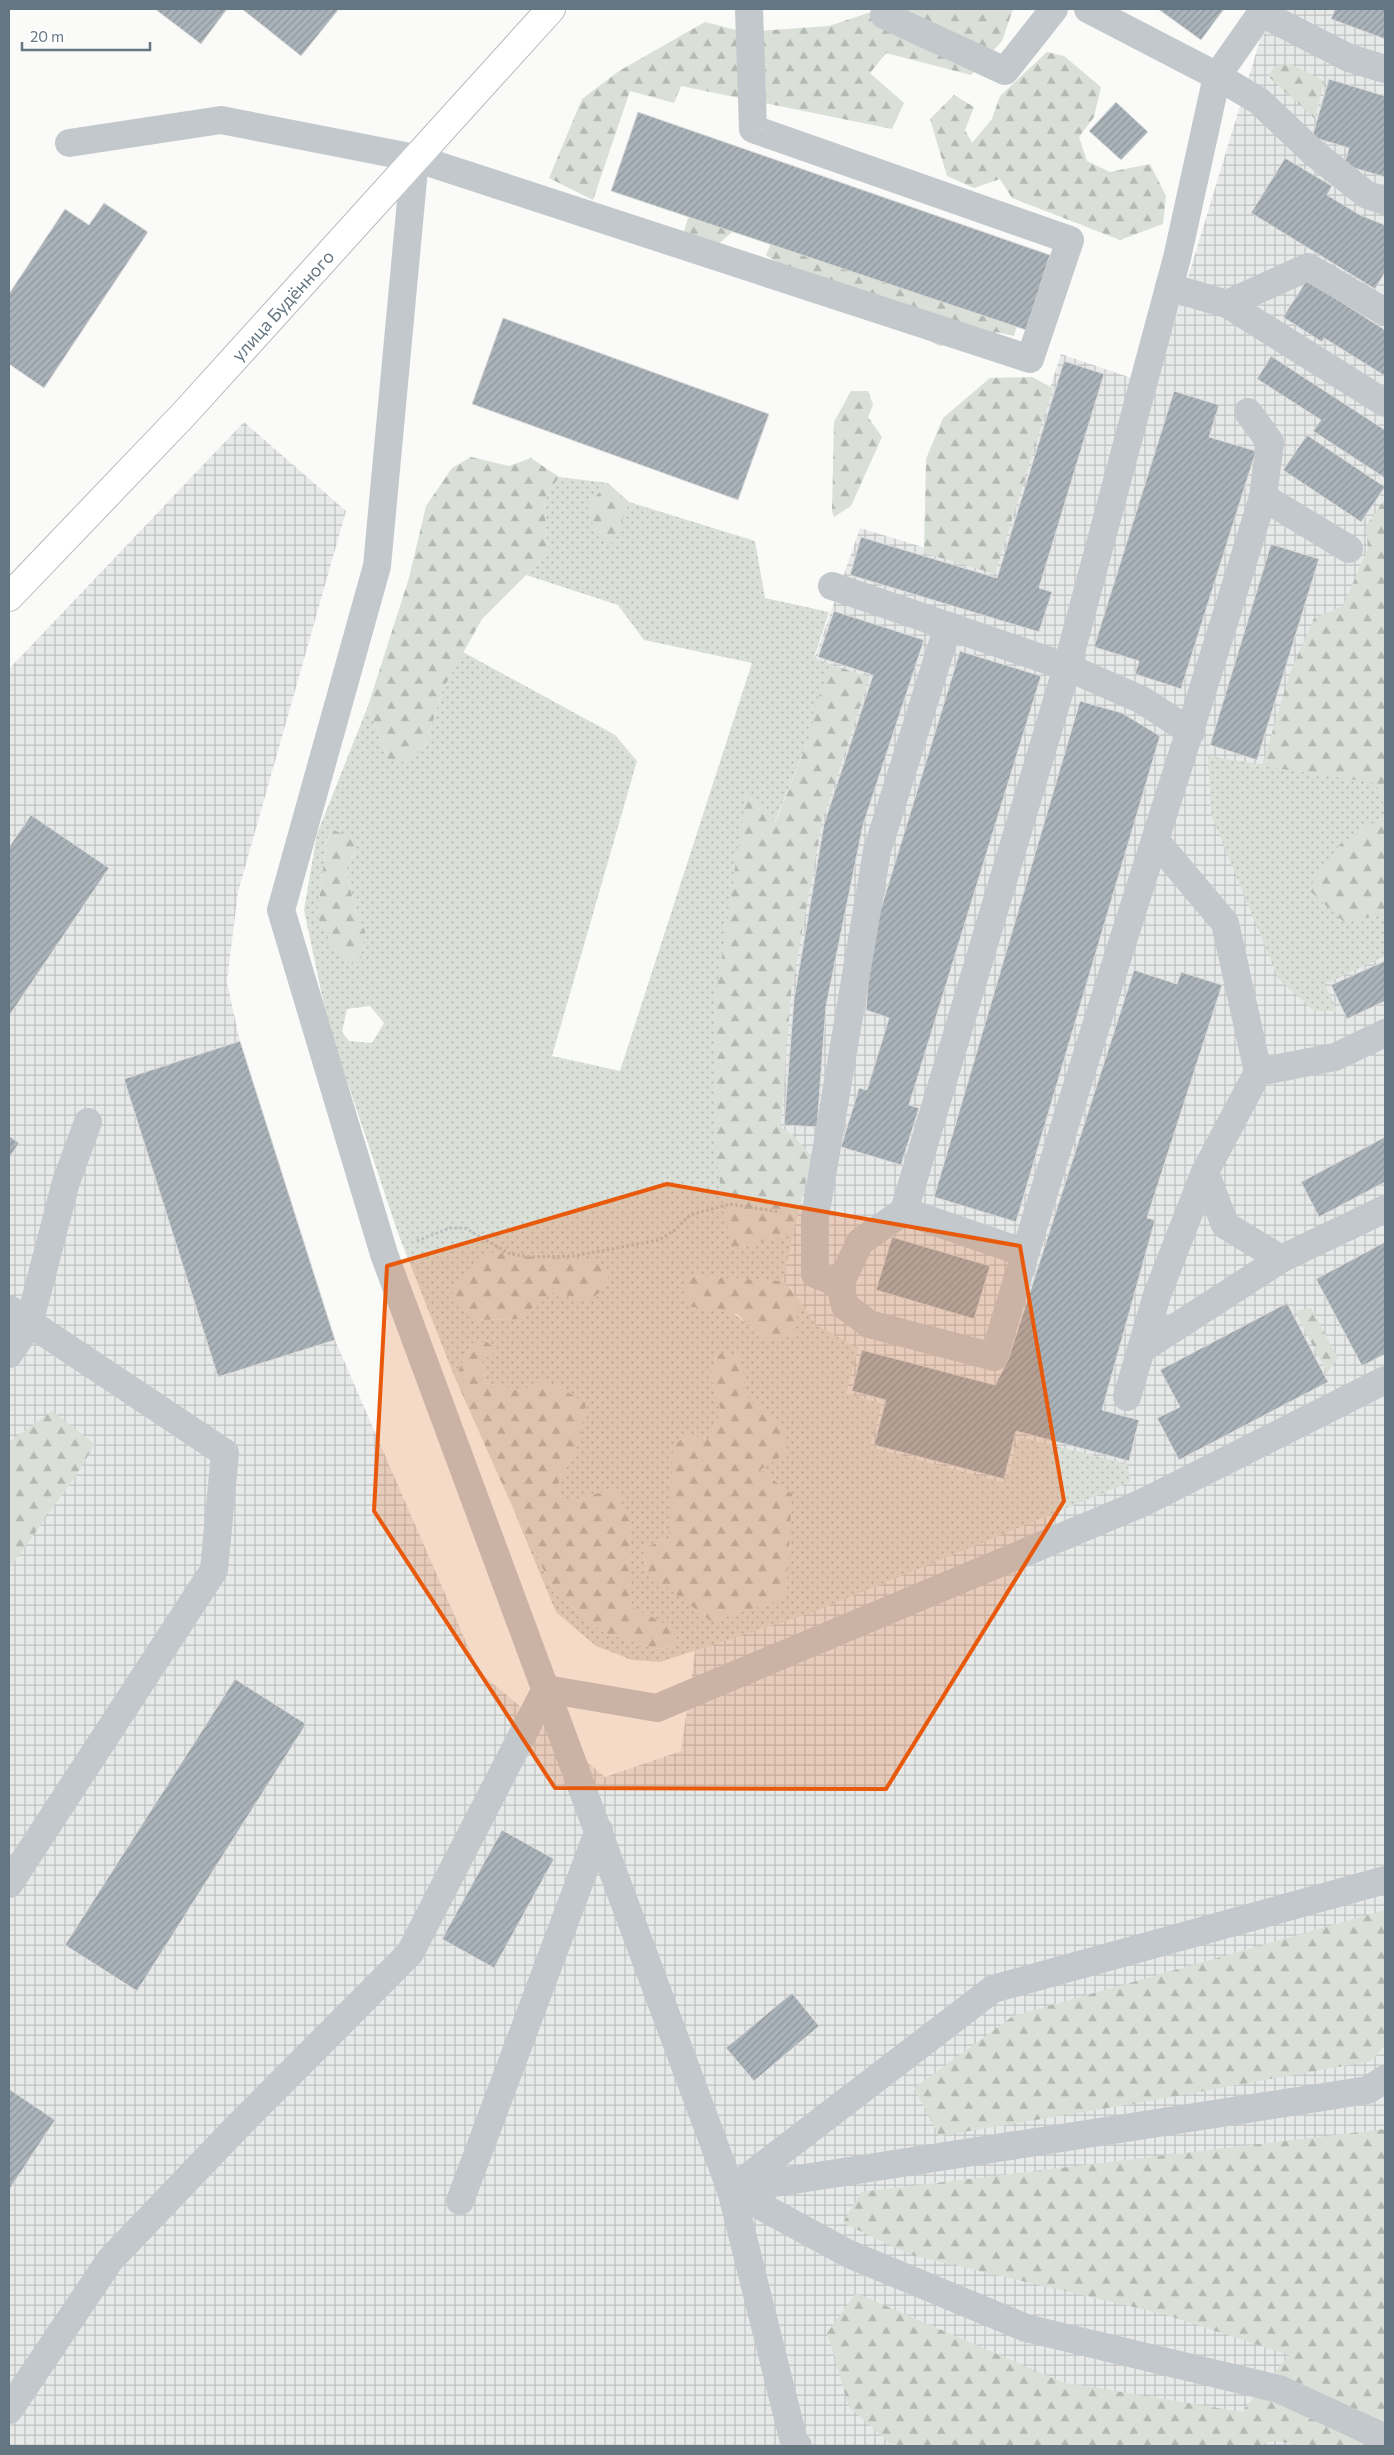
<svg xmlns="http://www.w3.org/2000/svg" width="1394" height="2455" font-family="Commissioner,sans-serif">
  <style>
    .industrial { fill: url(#industrial-grid) }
    .grass { fill: url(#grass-dots); fill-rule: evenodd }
    .forest { fill: url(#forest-firs) }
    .building { fill: url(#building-hatch); stroke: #dcdcda }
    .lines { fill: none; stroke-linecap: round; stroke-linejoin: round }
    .major-casing { stroke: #b5babe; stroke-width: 30 }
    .path { stroke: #bbbfc2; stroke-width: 3; stroke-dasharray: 2.5 2.5; stroke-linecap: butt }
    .minor { stroke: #c3c8cc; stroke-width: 28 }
    .major { stroke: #fff; stroke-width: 28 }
    .marked { fill: #e8590c; fill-opacity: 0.2; stroke: #e8590c; stroke-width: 4; stroke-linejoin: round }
    .labels { text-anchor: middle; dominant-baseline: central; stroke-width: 5; stroke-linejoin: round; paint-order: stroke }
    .street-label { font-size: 18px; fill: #657683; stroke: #fff }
  </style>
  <defs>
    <pattern id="industrial-grid" width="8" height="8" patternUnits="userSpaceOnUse" patternTransform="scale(1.25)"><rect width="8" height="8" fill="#e8e9e9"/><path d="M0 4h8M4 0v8" fill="none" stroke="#c0c1c2"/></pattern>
    <pattern id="grass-dots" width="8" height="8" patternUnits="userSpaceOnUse" patternTransform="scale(1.25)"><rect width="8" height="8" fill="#dadfd7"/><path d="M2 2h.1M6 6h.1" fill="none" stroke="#b4b9b4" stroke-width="1.8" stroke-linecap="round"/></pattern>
    <pattern id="forest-firs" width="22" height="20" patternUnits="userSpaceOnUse" patternTransform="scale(1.25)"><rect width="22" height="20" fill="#dadfd7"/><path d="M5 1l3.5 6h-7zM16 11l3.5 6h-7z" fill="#b4b9b4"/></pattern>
    <pattern id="building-hatch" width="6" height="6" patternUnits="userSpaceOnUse" patternTransform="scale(1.25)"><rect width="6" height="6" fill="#aab3b9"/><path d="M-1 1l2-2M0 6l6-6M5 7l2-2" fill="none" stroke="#8e969c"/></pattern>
  </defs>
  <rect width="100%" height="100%" fill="#fafaf8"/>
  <polygon class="industrial" points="1282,9 1385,9 1385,2446 9,2446 9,669 244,422 346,511 238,892 227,982 240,1042 335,1340 479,1672 605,1777 681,1751 788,999 813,663 860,528 992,568 1061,354 1155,386 1260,40"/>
  <g class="grass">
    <path d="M559,477L608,483L587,507L613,543L629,502L755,541L765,598L829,612L814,658L832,665L814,709L812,731L774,824L746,795L731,1249L793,1234L783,1281L688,1276L766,1340L794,1335L799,1300L816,1325L858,1348L846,1393L882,1404L870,1447L1005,1483L1019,1437L1128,1464L1130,1482L813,1612L660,1662L632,1660L596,1646L556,1612L512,1506L555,1593L603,1632L655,1649L676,1647L631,1607L630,1519L563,1502L558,1484L579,1441L522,1391L486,1383L482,1361L472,1343L455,1378L398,1233L328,1024L304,910L317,834L368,706L388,759L425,747L443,689L463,652L615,735L637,761L552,1056L620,1071L752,663L644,640L618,605L526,575L548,553L544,499ZM333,830L356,852L346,869L356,913L365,931L317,916L327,839ZM370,1006L384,1023L372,1043L349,1041L342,1032L347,1009ZM491,1253L540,1258L555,1291L517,1319L471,1320ZM717,1353L739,1356L748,1399L783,1424L787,1452L760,1470L647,1572L643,1548L669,1539L684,1436L709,1439L721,1411L711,1376Z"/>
    <polygon points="1208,756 1376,783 1385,807 1385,816 1340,844 1344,922 1385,914 1385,956 1325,984 1337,1011 1314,1011 1278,978 1211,814"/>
  </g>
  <g class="forest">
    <polygon points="880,9 1013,9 1002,41 971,75 886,53 870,73 904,103 892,129 681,86 674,103 630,91 593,200 549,178 582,99 619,71 705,22 744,32 829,26"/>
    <polygon points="1047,52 1064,56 1101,87 1094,117 1079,137 1087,161 1110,172 1150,164 1166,196 1163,224 1120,240 1012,198 1000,179 974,188 947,176 930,119 954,95 974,107 965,130 972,143 992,119 1000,96"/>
    <polygon points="1289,63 1324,81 1315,119 1268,76 1275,66"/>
    <polygon points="718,207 738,227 716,246 682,238 688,218"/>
    <polygon points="776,232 1020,313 1014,336 996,332 985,339 939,346 885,316 816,289 766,255"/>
    <polygon points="1032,377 1053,388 995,574 924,553 926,459 943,418 990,378"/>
    <polygon points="851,391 868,391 873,405 868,417 882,437 851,506 834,517 832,511 834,422"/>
    <polygon points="471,457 509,466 531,458 559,477 544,499 548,553 482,619 443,689 425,747 406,763 388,759 368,706 409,578 426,506 452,468"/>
    <polygon points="608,483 629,502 614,543 597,535 586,507"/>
    <polygon points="1385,499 1385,807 1376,783 1262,766 1290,673 1314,618 1343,606 1368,548 1366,526"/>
    <polygon points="832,665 870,677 822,822 791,993 781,1127 794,1136 812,1157 793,1234 731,1249 717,1164 715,1003 746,795 775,823 812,731 814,709"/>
    <polygon points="1385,816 1385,914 1344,922 1308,889 1340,844"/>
    <polygon points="333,830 352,838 356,852 346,869 356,913 365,931 360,961 349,963 335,950 317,916 327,839"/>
    <polygon points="491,1253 599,1262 610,1273 602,1291 586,1302 555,1291 518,1319 471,1320 452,1292 461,1280"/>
    <polygon points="687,1276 783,1281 799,1300 794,1336 766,1340 737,1314 686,1306"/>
    <polygon points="1311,1308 1338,1358 1327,1373 1295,1311"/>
    <polygon points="487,1342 497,1350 482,1361 486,1383 522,1391 544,1378 586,1403 579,1441 558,1484 563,1502 615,1489 630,1519 632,1607 677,1630 676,1647 654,1649 603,1632 555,1593 512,1506 455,1378 472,1343"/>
    <polygon points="717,1353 740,1356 748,1399 783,1424 787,1452 760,1470 792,1494 786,1599 711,1621 647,1572 643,1548 669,1539 673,1448 684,1436 709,1439 721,1411 711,1376"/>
    <polygon points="52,1411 95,1444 77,1474 9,1569 9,1442"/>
    <polygon points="1385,1910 1385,2045 1371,2061 1138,2103 939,2136 914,2088 1013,2016"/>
    <polygon points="1385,2129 1385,2446 1307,2446 1275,2441 1255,2446 893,2446 849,2407 827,2333 856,2293 1062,2382 1242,2412 1289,2355 1163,2314 911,2255 843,2223 861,2192"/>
  </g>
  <g class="building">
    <polygon points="155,9 227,9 201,44"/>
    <polygon points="242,9 339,9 301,56"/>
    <polygon points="1158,9 1224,9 1201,40"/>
    <polygon points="1335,9 1385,9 1385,39 1331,19"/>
    <polygon points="1329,79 1385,96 1385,177 1344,165 1349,148 1312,137"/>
    <polygon points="1116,102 1148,132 1121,160 1089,131"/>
    <polygon points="638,112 1050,255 1026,330 611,191"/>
    <polygon points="1285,158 1332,186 1327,195 1360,215 1385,225 1385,272 1375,289 1251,213"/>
    <polygon points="104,203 148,232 44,388 9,364 9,294 65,209 89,225"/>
    <polygon points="1307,280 1385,330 1385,376 1324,338 1322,342 1283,317"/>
    <polygon points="503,318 769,414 738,500 472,404"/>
    <polygon points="1271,356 1385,430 1385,478 1313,431 1321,420 1257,379"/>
    <polygon points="1064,361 1104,374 1039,588 1052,592 1039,632 850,575 861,537 997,578"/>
    <polygon points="1174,391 1219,405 1209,437 1256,451 1181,689 1135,674 1139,661 1094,647"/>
    <polygon points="1307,435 1385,487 1361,522 1283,470"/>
    <polygon points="1271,544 1319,559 1257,760 1210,745"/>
    <polygon points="834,611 924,640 863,825 826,1006 817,1127 784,1125 794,999 824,824 873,675 818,657"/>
    <polygon points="960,651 1041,676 909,1105 919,1108 901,1165 841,1147 859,1088 867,1090 889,1018 866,1010 871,941"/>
    <polygon points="1080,701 1122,713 1160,736 1016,1222 934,1197"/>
    <polygon points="31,815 109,868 9,1016 9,847"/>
    <polygon points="1385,961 1385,1001 1347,1019 1331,985"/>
    <polygon points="1134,970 1177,984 1181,972 1222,985 1147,1218 1155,1220 1102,1410 1139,1420 1129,1461 1016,1431 1004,1479 874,1445 886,1400 852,1391 862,1350 995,1385 1008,1360"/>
    <polygon points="240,1041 335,1340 218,1377 124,1079"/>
    <polygon points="9,1136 19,1143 9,1158"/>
    <polygon points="1385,1137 1385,1182 1319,1217 1301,1182"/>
    <polygon points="892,1237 990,1266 974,1319 876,1290"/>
    <polygon points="1385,1242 1385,1354 1362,1366 1316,1279"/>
    <polygon points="1287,1303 1328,1382 1179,1460 1157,1418 1180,1407 1160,1370"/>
    <polygon points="235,1679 306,1724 137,1991 65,1945"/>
    <polygon points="502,1830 554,1859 494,1968 442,1939"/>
    <polygon points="792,1993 819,2026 754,2081 726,2048"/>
    <polygon points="9,2089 55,2120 9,2190"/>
  </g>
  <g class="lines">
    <g class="major-casing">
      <g id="major">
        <path id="s1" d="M9,597L185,413L551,9"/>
      </g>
    </g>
    <polyline class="path" points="417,1241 450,1228 465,1228 510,1254 530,1257 573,1256 659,1240 675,1230 690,1215 730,1204 780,1212"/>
    <g class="minor">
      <polyline points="1088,9 1217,76 1259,101 1314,153 1367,195 1385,201"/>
      <path d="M1264,9L1217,76L1177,258L1067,667L904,1211L860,1242L840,1284L845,1306L869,1324L994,1357C1079,1069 1175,784 1263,497L1349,549"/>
      <polyline points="1261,13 1349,58 1385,69"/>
      <polyline points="884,15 1005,71 1054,9"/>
      <polyline points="69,143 221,120 415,158 1030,359 1070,240 753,129 749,9"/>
      <polyline points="415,158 377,566 281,910 384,1254 731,2190 794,2442 798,2446"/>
      <polyline points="1169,287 1227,304 1385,403"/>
      <polyline points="1227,304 1308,267 1385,312"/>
      <polyline points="1248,412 1270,442 1263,497"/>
      <polyline points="832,586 1067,667 1142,700 1191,732"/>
      <polyline points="1156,841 1225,923 1258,1072 1205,1172 1225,1225 1281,1259 1385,1209"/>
      <polyline points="1258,1072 1335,1057 1385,1033"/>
      <polyline points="904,1211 1025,1253"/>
      <polyline points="840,1284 815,1274 815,1217 877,851 948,626"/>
      <polyline points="9,1309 225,1453 214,1570 9,1884"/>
      <polyline points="1142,1349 1281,1259"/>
      <polyline points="9,1354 29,1324 66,1182 88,1122"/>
      <polyline points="1127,1397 1157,1295 1205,1172"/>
      <polyline points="735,2189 1368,2090 1385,2079"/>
      <polyline points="731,2190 993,1989 1385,1880"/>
      <polyline points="731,2190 849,2254 1026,2328 1279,2389 1385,2438"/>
      <polyline points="460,2201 599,1830"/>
      <polyline points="9,2410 110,2260 237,2127 410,1953 546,1689 657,1708 1142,1503 1385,1380"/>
    </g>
    <use href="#major" class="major"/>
  </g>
  <path class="marked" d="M667,1184L1020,1246L1064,1501L886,1789L555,1788L374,1511L387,1266Z"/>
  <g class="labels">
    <g class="street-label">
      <text stroke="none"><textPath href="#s1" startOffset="400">улица Будённого</textPath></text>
    </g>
  </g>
  <rect width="1394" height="2455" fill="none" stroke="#657683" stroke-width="20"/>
  <path d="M22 42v8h128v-8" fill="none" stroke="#657683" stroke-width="2.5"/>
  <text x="30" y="42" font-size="15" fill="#657683" stroke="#ffffff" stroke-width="4" paint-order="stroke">20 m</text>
</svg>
